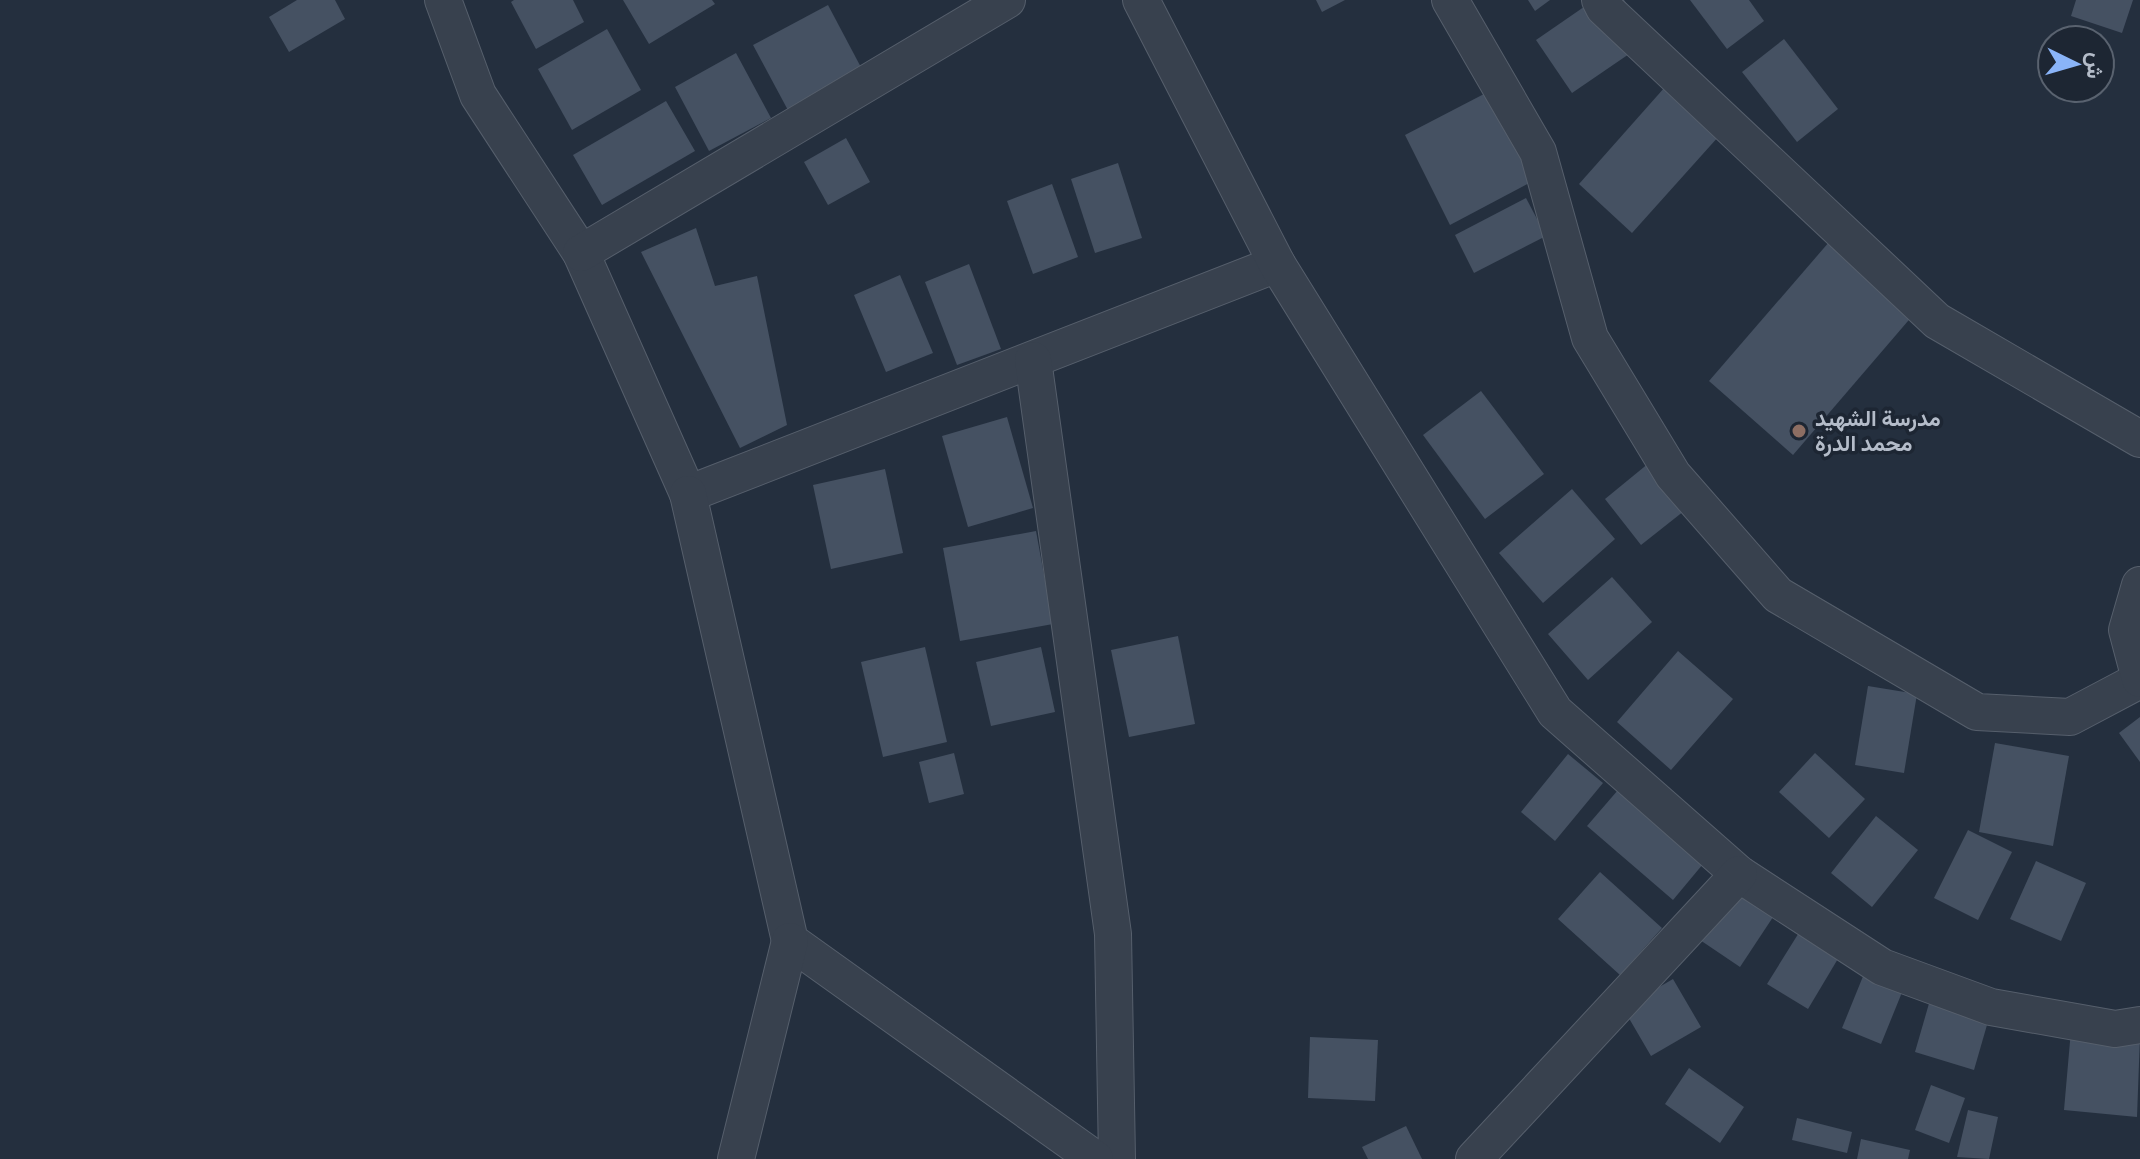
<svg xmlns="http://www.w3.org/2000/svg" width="2140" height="1159" font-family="Poppins,Vazirmatn,sans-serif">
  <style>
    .building { fill: #455162 }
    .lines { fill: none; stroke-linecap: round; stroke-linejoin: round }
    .minor-casing { stroke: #565f6c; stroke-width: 38 }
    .minor { stroke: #38414e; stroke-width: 36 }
    .education-dot { fill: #8d6e63; stroke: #1d2633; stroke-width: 3 }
    .labels { text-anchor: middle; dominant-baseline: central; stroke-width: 7; stroke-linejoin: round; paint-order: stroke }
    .poi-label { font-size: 22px; font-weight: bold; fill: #b4bcc9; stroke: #1d2633; text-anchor: start }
  </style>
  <rect width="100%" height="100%" fill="#242f3e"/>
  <g class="building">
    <polygon points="297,0 335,0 345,19 289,52 269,17"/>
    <polygon points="514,0 573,0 584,22 536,49 511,2"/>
    <polygon points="623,0 712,0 715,4 649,44"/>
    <polygon points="1316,0 1345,0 1322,12"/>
    <polygon points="1528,0 1550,0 1535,11"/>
    <polygon points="1594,0 1624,0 1651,39 1572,93 1536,40"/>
    <polygon points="1690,0 1749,0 1764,21 1727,49"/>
    <polygon points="2076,0 2133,0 2122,33 2071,16"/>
    <polygon points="828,5 864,73 790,114 753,45"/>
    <polygon points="607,29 641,90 572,130 538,69"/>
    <polygon points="1784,39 1838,109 1797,142 1742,72"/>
    <polygon points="736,53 771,118 709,151 675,87"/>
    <polygon points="1509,81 1554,170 1450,225 1405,135"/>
    <polygon points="1665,87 1719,136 1632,233 1579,184"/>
    <polygon points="666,101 695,151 602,205 573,155"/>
    <polygon points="846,138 870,182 828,205 804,162"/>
    <polygon points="1118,163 1142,238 1095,253 1071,179"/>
    <polygon points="1052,184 1078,257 1033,274 1007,201"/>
    <polygon points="1526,198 1546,236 1474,273 1455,235"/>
    <polygon points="696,228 715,286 757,276 787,425 740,448 641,252"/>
    <polygon points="1836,234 1920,307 1793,455 1709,381"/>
    <polygon points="969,264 1001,349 957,365 925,282"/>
    <polygon points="900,275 933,353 886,372 854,295"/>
    <polygon points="1481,391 1544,474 1485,519 1423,435"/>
    <polygon points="1007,417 1033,508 968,527 942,436"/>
    <polygon points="1666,449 1703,496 1641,545 1605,499"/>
    <polygon points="885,469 903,553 831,569 813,485"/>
    <polygon points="1572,489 1615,539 1543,603 1499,553"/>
    <polygon points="1036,531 1053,624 960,641 943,548"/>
    <polygon points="1612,577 1652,622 1588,680 1548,634"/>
    <polygon points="1178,636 1195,724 1129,737 1111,650"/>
    <polygon points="925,647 947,742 883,757 861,662"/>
    <polygon points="1041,647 1055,712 991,726 976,662"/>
    <polygon points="1678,651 1733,699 1671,770 1617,722"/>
    <polygon points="1868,686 1917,694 1904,773 1855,765"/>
    <polygon points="2140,717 2140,762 2119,733"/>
    <polygon points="1995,743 2069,756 2053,846 1979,832"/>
    <polygon points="954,753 964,794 929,803 919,762"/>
    <polygon points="1815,753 1865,799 1829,838 1779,792"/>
    <polygon points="1568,754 1603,783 1555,841 1521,812"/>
    <polygon points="1618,790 1703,864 1673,900 1587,826"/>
    <polygon points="1876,816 1918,850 1872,907 1831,873"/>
    <polygon points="1968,830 2012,852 1978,920 1934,898"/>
    <polygon points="2036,861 2086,883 2061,941 2010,919"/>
    <polygon points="1749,867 1789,893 1740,967 1700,940"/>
    <polygon points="1600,872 1662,928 1620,975 1558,919"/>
    <polygon points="1805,923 1845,947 1808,1009 1767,984"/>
    <polygon points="1868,964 1907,980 1881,1044 1842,1028"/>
    <polygon points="1673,979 1701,1027 1651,1056 1623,1008"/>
    <polygon points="1930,1000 1989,1018 1974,1070 1915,1052"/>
    <polygon points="2071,1030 2140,1036 2137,1117 2064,1110"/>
    <polygon points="1310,1037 1378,1040 1375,1101 1308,1098"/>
    <polygon points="1689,1068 1744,1107 1720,1143 1665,1104"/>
    <polygon points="1931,1085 1965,1098 1949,1143 1915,1130"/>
    <polygon points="1968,1110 1998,1117 1989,1159 1957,1157"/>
    <polygon points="1797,1118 1852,1132 1847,1153 1792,1140"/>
    <polygon points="1406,1126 1422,1159 1368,1159 1362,1147"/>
    <polygon points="1861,1139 1910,1150 1908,1159 1857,1159"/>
  </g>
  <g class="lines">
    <g class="minor-casing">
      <g id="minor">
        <polyline points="443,0 478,95 581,253 688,494 1277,264"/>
        <polyline points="1141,0 1277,264 1555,712 1739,874 1882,967 1991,1007 2115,1029 2140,1025"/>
        <polyline points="1450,0 1538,152 1590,338 1673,475 1778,595 1977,712 2070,717 2140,680"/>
        <polyline points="1600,0 1604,8 1937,321 2140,439"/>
        <polyline points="581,253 1007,0"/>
        <polyline points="1033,360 1113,934 1117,1159"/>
        <polyline points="688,494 790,941 1095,1159"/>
        <polyline points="2140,585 2127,630 2140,679"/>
        <polyline points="736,1159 790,941"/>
        <polyline points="1474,1159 1739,874"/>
      </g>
    </g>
    <use href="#minor" class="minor"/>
  </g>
  <circle class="education-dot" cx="1799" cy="431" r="8"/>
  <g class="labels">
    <g class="poi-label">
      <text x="1815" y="418">مدرسة الشهيد<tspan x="1815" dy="25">محمد الدرة</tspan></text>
    </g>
  </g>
  <g transform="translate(2076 64) rotate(95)"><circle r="38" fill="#1d2633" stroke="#59626f" stroke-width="2"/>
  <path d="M0-6L14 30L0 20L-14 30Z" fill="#8ab4f8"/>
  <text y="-12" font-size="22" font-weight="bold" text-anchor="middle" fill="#b4bcc9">ش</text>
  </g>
</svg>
